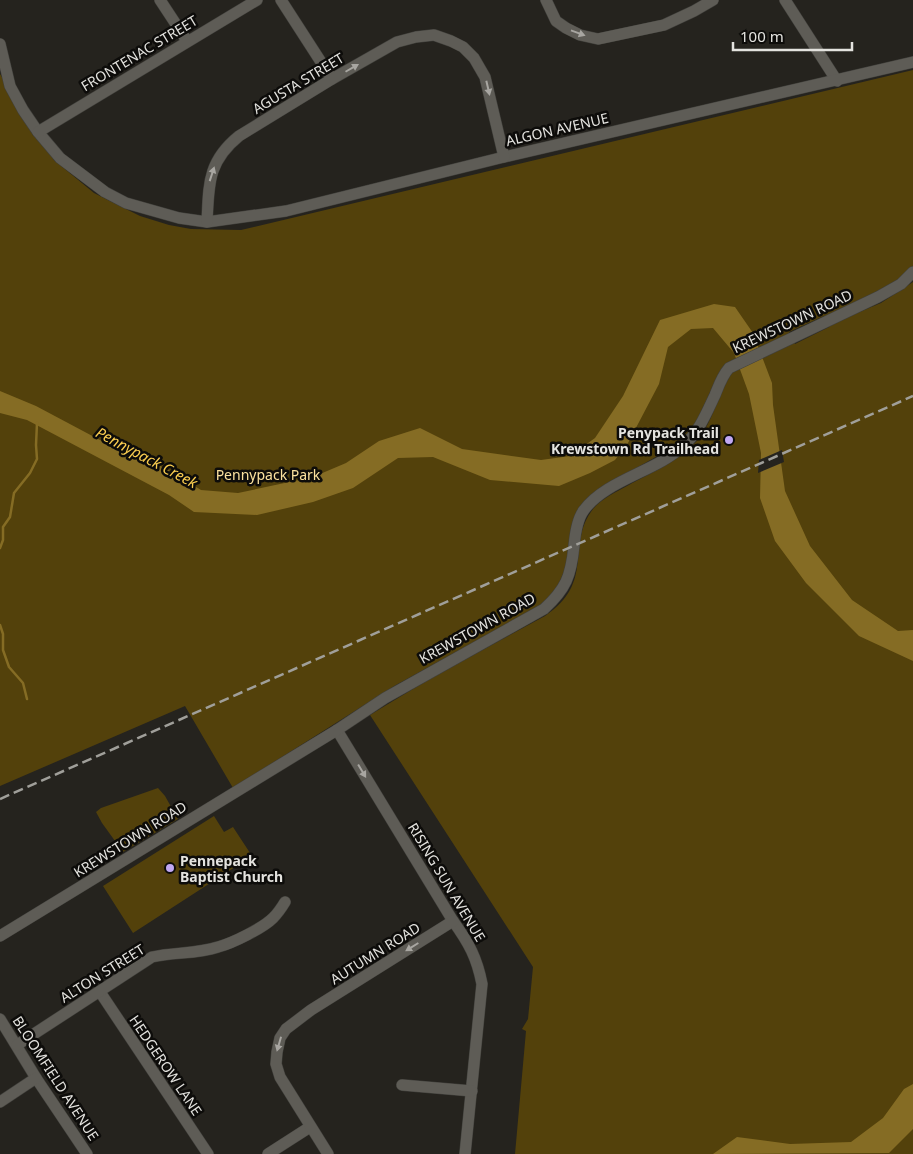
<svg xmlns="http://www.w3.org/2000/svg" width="913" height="1154" font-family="'Noto Sans',sans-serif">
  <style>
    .green { fill: #53410b }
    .water { fill: #856c24 }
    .pier { fill: #25231e }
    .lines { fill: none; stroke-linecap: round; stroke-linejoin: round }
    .stream { stroke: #856c24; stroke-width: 2.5 }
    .minor-casing { stroke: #41403c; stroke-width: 12 }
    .minor { stroke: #5e5c56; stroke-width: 11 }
    .rail { stroke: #a09f9a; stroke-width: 2.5; stroke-dasharray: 10 5; stroke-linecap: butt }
    .oneway { fill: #a8a6a1 }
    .poi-dot { fill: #c1a8f3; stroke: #0d0c0a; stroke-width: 2 }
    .labels { text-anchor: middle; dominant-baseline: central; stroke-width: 5; stroke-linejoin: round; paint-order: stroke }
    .street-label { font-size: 14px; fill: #e4e3df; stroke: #0d0c0a }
    .poi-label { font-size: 14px; font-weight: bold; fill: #e4e3df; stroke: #0d0c0a; text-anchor: end }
    .park-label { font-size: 14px; fill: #fce29f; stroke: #0d0c0a }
    .water-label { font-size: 15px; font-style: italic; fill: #facd50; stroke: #0d0c0a }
  </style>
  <rect width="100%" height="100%" fill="#25231e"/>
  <g class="green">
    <path d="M913,70V266C899,283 877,293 857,303C846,308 835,310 825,318L824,316L789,332L795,344L829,327L828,325L881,303L913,282V1154H515L526,1031L522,1029L528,1019L533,967L370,715L431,678L545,616C596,582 565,545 593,509C601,499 616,492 627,486C653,471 688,458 704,431C710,421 714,410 718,400L712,388L695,425L682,440L666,451L593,493L567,565L555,592L538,607L396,685L233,788L185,706L0,786V74L54,160L94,193L140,216L169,225L191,229L241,230Z"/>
    <polygon points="158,788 165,796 178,819 123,852 102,823 96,812 101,808"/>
    <polygon points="214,816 224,832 233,827 252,856 133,933 103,886"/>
  </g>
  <g class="water">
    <polygon points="714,304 735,307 753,333 772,383 773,405 785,491 810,546 852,600 898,631 913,630 913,661 859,636 806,583 775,541 760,498 761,453 749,394 734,353 713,328 691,329 668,347 659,384 628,443 615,460 590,473 559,486 490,480 433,457 398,458 353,488 313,502 257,515 194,512 169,495 27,420 0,413 0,391 36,406 115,448 165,468 201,490 238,493 313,477 346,463 379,441 420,428 462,449 541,460 570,456 595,438 623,396 660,320"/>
    <polygon points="913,1084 913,1129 889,1153 713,1154 737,1137 790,1144 851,1142 883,1118 904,1089"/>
  </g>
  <polygon class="pier" points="782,450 784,462 758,473 759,460"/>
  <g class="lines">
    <g class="stream">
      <polyline points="0,548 3,540 3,527 10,517 14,493 30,473 37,459 36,445 37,423"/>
      <polyline points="0,625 3,634 3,650 9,667 23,683 27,699"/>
    </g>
    <g class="minor-casing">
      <g id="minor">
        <polyline points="160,0 187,41"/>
        <polyline points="281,0 332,79"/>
        <polyline points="546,0 556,21 566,28 580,35 598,39 664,25 694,11 713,0"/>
        <polyline points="785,0 837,81"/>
        <polyline points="0,44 10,86 23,110 38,132 60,158 105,192 126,203 179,218 207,222 286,211 504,157 913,62"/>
        <polyline points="38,132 257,0"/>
        <path d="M207,222C209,185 207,162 239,136L332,79L397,42L416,37L434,35L451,41L463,47L474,58L485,77L504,157"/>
        <path d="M337,730L453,921C469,943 477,958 482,984L465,1154"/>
        <path d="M0,936L337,730L385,698L544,609C566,589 571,576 574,546C575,535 577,519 584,510C606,480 657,471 683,446C699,432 706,414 715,395C719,385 722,376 729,368L878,297L901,284L913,272"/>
        <polyline points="100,992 208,1154"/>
        <polyline points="0,1019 36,1078 87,1154"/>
        <path d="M17,1045L152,957C174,952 197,954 218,947C233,943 263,928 273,918C278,913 282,907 285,902"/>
        <polyline points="402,1085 472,1091"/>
        <polyline points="0,1102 36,1078"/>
        <polyline points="268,1154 310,1127"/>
        <polyline points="328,1154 280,1077 276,1064 277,1052 280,1038 286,1029 311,1010 453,921"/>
      </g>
    </g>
    <use href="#minor" class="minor"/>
    <polyline class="rail" points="0,799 913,396"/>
  </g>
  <defs><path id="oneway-solid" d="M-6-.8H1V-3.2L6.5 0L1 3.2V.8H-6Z" transform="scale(1.25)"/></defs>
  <g class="oneway">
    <use href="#oneway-solid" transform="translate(578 33) rotate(20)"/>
    <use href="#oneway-solid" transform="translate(352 68) rotate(-30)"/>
    <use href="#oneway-solid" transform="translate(488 88) rotate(77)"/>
    <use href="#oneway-solid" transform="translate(212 174) rotate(-72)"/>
    <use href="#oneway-solid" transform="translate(362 771) rotate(59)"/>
    <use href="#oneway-solid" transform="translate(412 947) rotate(148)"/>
    <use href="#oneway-solid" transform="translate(279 1044) rotate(106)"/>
  </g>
  <g class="poi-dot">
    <circle cx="729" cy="440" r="5"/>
    <circle cx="170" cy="868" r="5"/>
  </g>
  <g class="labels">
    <g class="street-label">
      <text transform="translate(139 53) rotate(-31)">FRONTENAC STREET</text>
      <text transform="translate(298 83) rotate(-31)">AGUSTA STREET</text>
      <text transform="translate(557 129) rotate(-13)">ALGON AVENUE</text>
      <text transform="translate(792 321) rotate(-25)">KREWSTOWN ROAD</text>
      <text transform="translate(477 628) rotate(-29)">KREWSTOWN ROAD</text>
      <text transform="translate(130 839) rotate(-32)">KREWSTOWN ROAD</text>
      <text transform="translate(447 882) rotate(59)">RISING SUN AVENUE</text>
      <text transform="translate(375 953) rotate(-32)">AUTUMN ROAD</text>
      <text transform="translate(102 973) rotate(-32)">ALTON STREET</text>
      <text transform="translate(166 1065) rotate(56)">HEDGEROW LANE</text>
      <text transform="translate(56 1078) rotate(57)">BLOOMFIELD AVENUE</text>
    </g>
    <g class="poi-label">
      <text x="719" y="432">Penypack Trail<tspan x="719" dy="16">Krewstown Rd Trailhead</tspan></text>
      <text x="180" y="860" text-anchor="start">Pennepack<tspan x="180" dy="16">Baptist Church</tspan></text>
    </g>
    <g class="park-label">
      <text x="268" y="474">Pennypack Park</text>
    </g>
    <g class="water-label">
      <text transform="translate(147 457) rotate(28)">Pennypack Creek</text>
    </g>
  </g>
  <path d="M733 42v8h119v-8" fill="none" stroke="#e4e3df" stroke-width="2.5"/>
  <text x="740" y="42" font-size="15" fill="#e4e3df" stroke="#0d0c0a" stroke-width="4" paint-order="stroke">100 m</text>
</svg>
